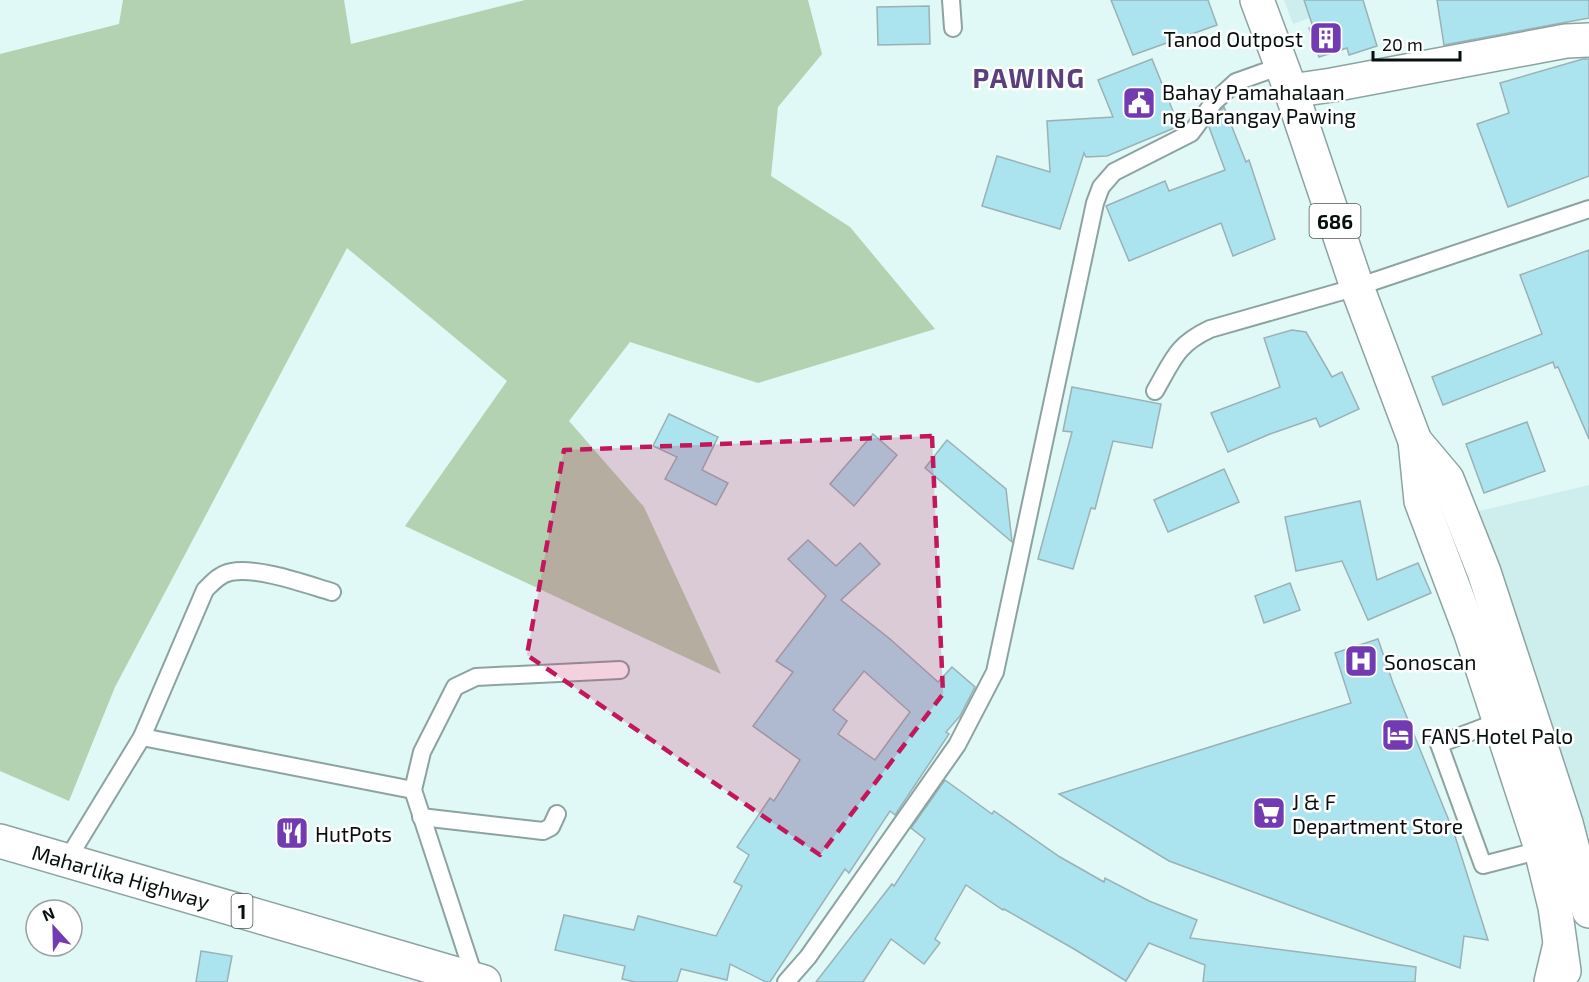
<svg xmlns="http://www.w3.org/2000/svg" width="1589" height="982" font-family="'Exo 2',sans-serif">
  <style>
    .built { fill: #cdeeec }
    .green { fill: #b2d2b1 }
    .building { fill: #abe3ee; stroke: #9bb1b6; stroke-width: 1.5; fill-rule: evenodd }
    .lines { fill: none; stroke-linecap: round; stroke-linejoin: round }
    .service-casing { stroke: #8da3a1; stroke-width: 20 }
    .tertiary-casing { stroke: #8da3a1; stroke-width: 36 }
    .primary-casing { stroke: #8da3a1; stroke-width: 36 }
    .trunk-casing { stroke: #8da3a1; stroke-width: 36 }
    .service { stroke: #fff; stroke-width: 16 }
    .tertiary { stroke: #fff; stroke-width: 33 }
    .primary { stroke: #fff; stroke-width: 33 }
    .trunk { stroke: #fff; stroke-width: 33 }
    .marked { fill: #c2185b; fill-opacity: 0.2; stroke: #c2185b; stroke-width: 4.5; stroke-dasharray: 12 8; stroke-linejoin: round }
    .labels { text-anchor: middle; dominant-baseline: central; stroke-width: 5; stroke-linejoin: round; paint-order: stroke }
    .shield { fill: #fff; stroke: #515757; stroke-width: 1.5 }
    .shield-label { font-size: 20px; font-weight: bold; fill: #070f0f }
    .poi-label { font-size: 21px; fill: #070f0f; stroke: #fff; text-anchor: start }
    .street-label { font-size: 21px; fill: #070f0f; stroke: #fff }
    .district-label { font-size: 27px; font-weight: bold; letter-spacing: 1.5px; fill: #5a417d; stroke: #fff }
  </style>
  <rect width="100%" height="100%" fill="#e0f8f6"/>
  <g class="built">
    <polygon points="1284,0 1359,0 1293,24"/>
    <polygon points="1589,485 1589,838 1475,512"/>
  </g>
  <polygon class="green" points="123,0 344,0 351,44 525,0 808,0 822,54 778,107 771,176 850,227 935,329 758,383 630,342 569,421 644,507 721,674 405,526 507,381 347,248 115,687 69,801 0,771 0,54 119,24"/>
  <g class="building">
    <polygon points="1111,0 1208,0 1217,25 1133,55"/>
    <polygon points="1304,0 1363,0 1377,46 1349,55 1347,48 1319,57 1309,28 1313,27"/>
    <polygon points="1437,0 1589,0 1589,18 1444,45"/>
    <polygon points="929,6 930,44 878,45 877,7"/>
    <polygon points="1152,59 1179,126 1107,156 1086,157 1084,153 1060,229 982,206 997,156 1050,172 1047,121 1113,117 1098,80"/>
    <polygon points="1583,59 1589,59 1589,176 1508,207 1477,124 1509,113 1500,83"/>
    <polygon points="1224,107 1246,162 1249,160 1275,239 1233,256 1221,223 1129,261 1106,206 1165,181 1169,191 1225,170 1209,127"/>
    <polygon points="1589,250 1589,439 1558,367 1555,368 1553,362 1443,405 1432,377 1542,334 1520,275"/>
    <polygon points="1292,330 1306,332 1332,377 1342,372 1359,409 1320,427 1316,418 1270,434 1228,452 1211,413 1280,387 1264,338"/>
    <polygon points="1072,387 1161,404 1152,448 1113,441 1095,509 1091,508 1073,569 1038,559 1072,432 1063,431"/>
    <polygon points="669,414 718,437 702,470 728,483 716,505 665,479 677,457 653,446"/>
    <polygon points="1527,422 1545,471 1484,493 1466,444"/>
    <polygon points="873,434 897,455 854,506 830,484"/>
    <polygon points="947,440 1006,489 1012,542 925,468"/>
    <polygon points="1224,469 1239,502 1168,532 1154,500"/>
    <polygon points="1360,501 1377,580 1418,563 1431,593 1368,620 1342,561 1296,571 1285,517"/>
    <path d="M808,540L836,566L860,543L880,564L841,600L890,639L938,682L952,667L975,687L960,716L946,732L949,734L895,815L890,811L849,873L845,869L770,982H766L730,964L727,980L681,969L677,982H635L622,979L625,966L555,950L564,915L634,930L638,916L716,936L742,886L734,882L749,855L737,847L770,798L774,801L800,760L753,726L793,672L776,661L826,596L788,559ZM864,671L910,712L875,760L838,734L847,721L833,710Z"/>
    <polygon points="1290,583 1300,610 1264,623 1255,596"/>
    <polygon points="1378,639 1393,683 1454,833 1488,940 1464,936 1460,968 1169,861 1059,794 1351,703 1335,653"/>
    <polygon points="945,780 992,814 994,811 1060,857 1104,882 1105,878 1149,901 1197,920 1190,938 1416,967 1415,982 1203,982 1205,965 1149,943 1126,981 1074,949 1004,909 1003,910 966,885 935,939 940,943 924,964 891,939 863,982 816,982 892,884 894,886 925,839 911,828"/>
    <polygon points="201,951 232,956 227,982 196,982"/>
  </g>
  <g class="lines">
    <g class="service-casing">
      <g id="service">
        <polyline points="951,0 953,28"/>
        <path d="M1155,391C1173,360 1176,345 1210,329L1357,287L1589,209"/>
        <polyline points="1500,721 1439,744 1483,865 1541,850"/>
        <path d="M142,737L205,590C213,582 220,574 231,572C259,567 305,584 332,592"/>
        <polyline points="421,817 543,831 551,827 557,814"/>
        <polyline points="67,860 142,737 413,790"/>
        <polyline points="475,979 413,790 422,752 455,687 476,677 620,670"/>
        <polyline points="786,982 808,957 957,745 995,672 1095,203 1101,187 1114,172 1191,133 1214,102 1236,82 1281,66"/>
      </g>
    </g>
    <g class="tertiary-casing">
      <polyline id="tertiary" points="1291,91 1332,85 1566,41 1589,40"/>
    </g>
    <g class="primary-casing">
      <g id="primary">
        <polyline points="1257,0 1291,91 1357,287 1415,441 1421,501 1471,634 1539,842 1555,907 1564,971"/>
        <polyline points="1415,441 1447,479 1484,572 1566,823 1589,911"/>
      </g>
    </g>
    <g class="trunk-casing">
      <g id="trunk">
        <polyline points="0,841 484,982"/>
        <polyline points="1551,982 1560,944"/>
      </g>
    </g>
    <use href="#service" class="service"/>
    <use href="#tertiary" class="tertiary"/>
    <use href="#primary" class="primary"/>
    <use href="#trunk" class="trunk"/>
  </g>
  <path class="marked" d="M932,436L943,694L820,855L527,655L564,450Z"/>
  <defs>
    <g id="building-square" transform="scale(1.725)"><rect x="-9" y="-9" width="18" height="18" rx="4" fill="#733bb2" stroke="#fff"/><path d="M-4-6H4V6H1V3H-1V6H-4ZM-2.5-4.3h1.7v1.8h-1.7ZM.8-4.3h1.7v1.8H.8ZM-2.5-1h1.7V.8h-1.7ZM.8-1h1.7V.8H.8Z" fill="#fff"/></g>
    <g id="civic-square" transform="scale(1.725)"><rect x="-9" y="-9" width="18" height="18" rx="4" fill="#733bb2" stroke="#fff"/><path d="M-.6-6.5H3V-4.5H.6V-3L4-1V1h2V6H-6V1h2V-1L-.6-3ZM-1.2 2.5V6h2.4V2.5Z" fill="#fff"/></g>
    <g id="hospital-square" transform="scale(1.725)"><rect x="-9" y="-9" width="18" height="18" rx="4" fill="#733bb2" stroke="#fff"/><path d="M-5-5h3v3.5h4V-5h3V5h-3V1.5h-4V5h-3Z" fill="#fff"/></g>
    <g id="hotel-square" transform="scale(1.725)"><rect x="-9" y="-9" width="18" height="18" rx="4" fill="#733bb2" stroke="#fff"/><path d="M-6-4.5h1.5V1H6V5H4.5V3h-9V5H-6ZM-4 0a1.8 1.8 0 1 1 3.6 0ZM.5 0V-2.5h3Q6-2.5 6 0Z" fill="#fff"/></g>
    <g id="supermarket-square" transform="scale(1.725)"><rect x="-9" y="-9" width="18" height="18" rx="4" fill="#733bb2" stroke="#fff"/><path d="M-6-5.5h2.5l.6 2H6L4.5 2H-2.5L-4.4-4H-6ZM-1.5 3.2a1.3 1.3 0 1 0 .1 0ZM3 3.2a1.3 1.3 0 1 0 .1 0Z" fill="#fff"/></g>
    <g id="restaurant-square" transform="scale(1.725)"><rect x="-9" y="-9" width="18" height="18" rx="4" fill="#733bb2" stroke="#fff"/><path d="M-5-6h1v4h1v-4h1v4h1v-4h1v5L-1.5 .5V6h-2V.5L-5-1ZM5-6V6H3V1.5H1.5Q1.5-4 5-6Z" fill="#fff"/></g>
  </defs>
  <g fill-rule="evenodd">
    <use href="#building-square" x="1326" y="38"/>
    <use href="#civic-square" x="1139" y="103"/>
    <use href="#hospital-square" x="1361" y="661"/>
    <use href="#hotel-square" x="1398" y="735"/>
    <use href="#supermarket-square" x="1269" y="813"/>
    <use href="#restaurant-square" x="292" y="833"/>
  </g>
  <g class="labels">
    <g class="shield">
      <rect x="1309.5" y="204" width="51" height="34" rx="4.5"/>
      <rect x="231.5" y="894" width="21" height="34" rx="4.5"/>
    </g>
    <g class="shield-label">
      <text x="1335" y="221">686</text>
      <text x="242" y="911">1</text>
    </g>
    <g class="poi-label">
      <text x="1303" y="38" text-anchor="end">Tanod Outpost</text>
      <text x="1162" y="91">Bahay Pamahalaan<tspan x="1162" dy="24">ng Barangay Pawing</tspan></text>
      <text x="1384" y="661">Sonoscan</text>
      <text x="1421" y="735">FANS Hotel Palo</text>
      <text x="1292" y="801">J &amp; F<tspan x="1292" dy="24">Department Store</tspan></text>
      <text x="315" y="833">HutPots</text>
    </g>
    <g class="street-label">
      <text transform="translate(121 876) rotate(16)">Maharlika Highway</text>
    </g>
    <g class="district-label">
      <text x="1029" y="77">PAWING</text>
    </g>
  </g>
  <g transform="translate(54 928) rotate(338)"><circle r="28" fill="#ffffff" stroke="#9c9f9f" stroke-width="1.5"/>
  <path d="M0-4.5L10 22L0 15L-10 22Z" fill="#733bb2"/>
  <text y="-9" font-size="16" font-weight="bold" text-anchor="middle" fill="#070f0f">N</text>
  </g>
  <path d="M1373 51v9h87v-9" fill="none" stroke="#070f0f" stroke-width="3"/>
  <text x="1382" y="51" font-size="18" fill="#070f0f" stroke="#ffffff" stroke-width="4.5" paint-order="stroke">20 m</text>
</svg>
